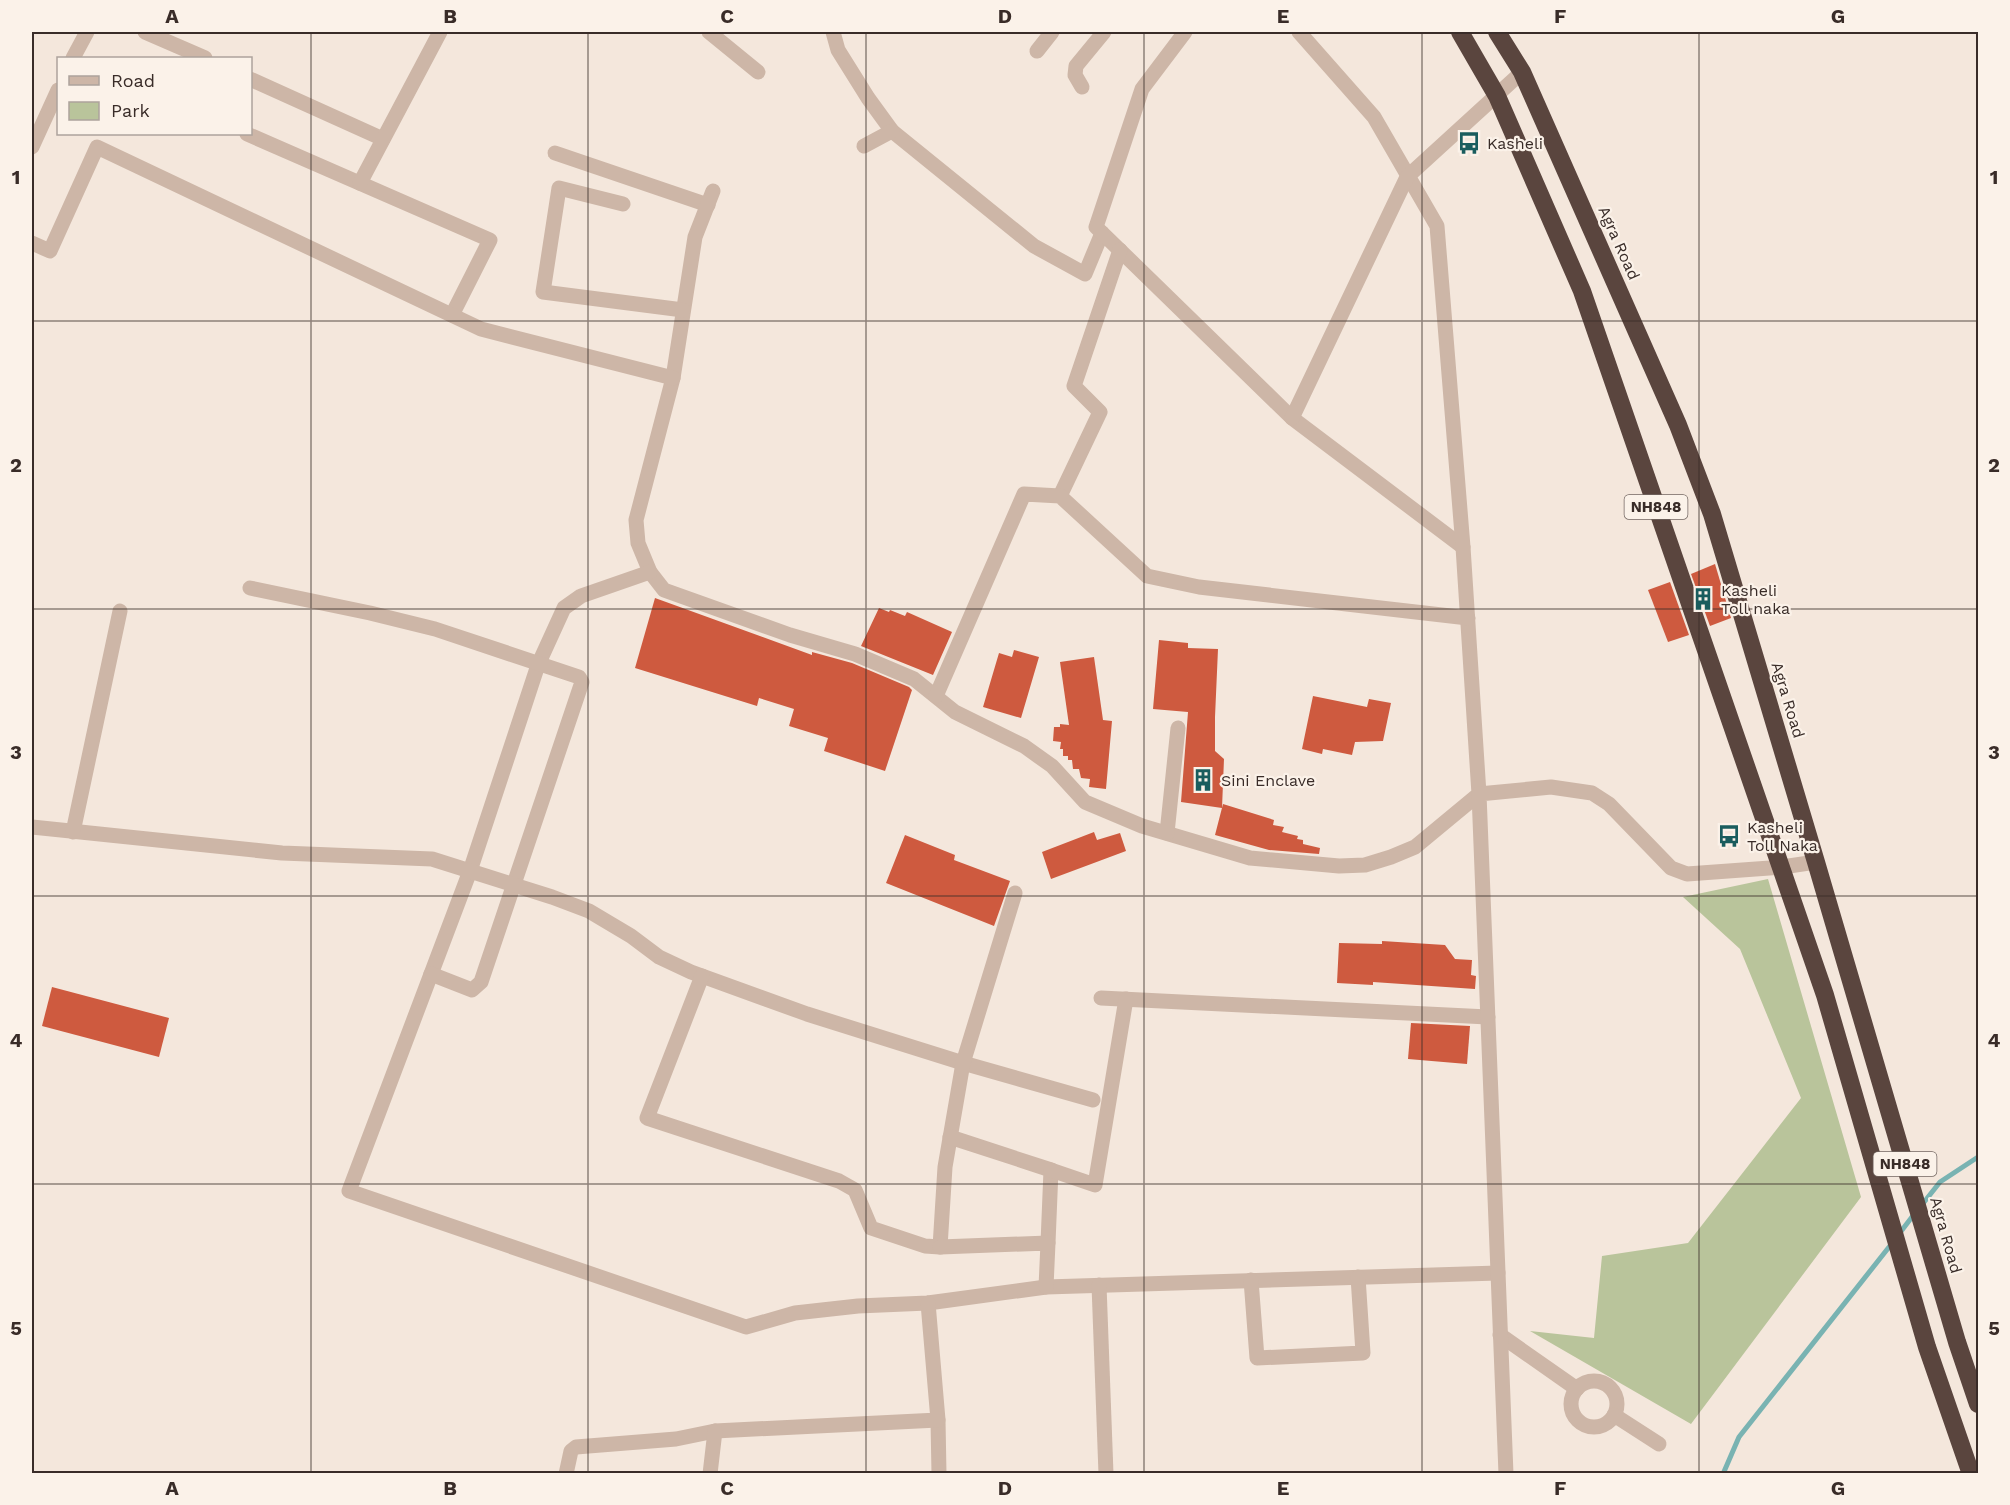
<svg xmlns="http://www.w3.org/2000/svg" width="2010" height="1505" font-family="'Work Sans',sans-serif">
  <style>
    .green { fill: #b9c49b }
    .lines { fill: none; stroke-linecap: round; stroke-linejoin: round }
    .stream { stroke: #79b3b2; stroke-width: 5 }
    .building { fill: #ce5a3f }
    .minor { stroke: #cdb6a7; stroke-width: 15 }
    .highway { stroke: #5a453e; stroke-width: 18 }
    .grid { fill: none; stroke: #392c28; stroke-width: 1.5; stroke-opacity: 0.55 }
    .labels { text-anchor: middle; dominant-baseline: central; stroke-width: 4.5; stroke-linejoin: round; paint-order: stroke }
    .shield { fill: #fbf2e9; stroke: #736762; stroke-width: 1.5 }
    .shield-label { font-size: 15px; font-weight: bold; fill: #392c28 }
    .poi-label { font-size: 16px; fill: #392c28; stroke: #fbf2e9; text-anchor: start }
    .street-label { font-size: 16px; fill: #392c28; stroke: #fbf2e9 }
    .neatline { fill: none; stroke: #392c28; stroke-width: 2 }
    .grid-label { font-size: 20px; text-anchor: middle; font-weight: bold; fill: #392c28 }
  </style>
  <rect width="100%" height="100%" fill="#f4e7dc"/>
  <polygon class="green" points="1768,879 1861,1197 1691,1424 1530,1331 1594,1338 1602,1256 1688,1243 1801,1098 1740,949 1683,897"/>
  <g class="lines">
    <g class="stream">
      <polyline points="1921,1206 1940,1182 1978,1157"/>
      <polyline points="1899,1234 1915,1213"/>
      <polyline points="1723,1474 1739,1437 1893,1242"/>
    </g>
  </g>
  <g class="building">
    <polygon points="1715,564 1731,618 1710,626 1691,574"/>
    <polygon points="1670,582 1689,635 1668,642 1648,590"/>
    <polygon points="655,598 812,655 812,652 852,663 909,687 912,690 885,771 824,751 828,738 789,726 794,709 759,698 757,706 635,668"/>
    <polygon points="879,608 889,612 890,610 905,616 907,612 952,632 933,675 861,646"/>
    <polygon points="1159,640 1188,643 1188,648 1218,649 1215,717 1215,751 1224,759 1222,808 1181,802 1188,712 1153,709"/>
    <polygon points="1014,650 1039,657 1021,718 983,707 999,653 1012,657"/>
    <polygon points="1094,657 1103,720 1112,721 1106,789 1089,787 1090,779 1081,778 1079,769 1073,769 1072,760 1068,760 1068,756 1063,756 1063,749 1060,749 1061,742 1053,741 1054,727 1060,727 1060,724 1069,725 1060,662"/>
    <polygon points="1313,696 1367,707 1369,699 1391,703 1383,741 1355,742 1352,755 1323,749 1322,754 1302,749"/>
    <polygon points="1223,804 1274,820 1273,825 1284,827 1282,832 1298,836 1297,839 1303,840 1303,844 1320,848 1319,854 1269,850 1215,835"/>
    <polygon points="1094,832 1097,840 1120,833 1126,851 1051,879 1042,852"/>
    <polygon points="905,835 955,855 954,860 1010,881 994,926 886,883"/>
    <polygon points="1382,941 1445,945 1455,959 1472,960 1471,975 1476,976 1475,989 1373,982 1373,985 1337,983 1339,943 1382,944"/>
    <polygon points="52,987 169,1018 159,1057 42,1026"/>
    <polygon points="1411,1023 1470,1026 1467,1064 1408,1059"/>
  </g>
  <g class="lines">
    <g class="minor">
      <polyline points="145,32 205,58"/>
      <polyline points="709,32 758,72"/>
      <polyline points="833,32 838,50 868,98 892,131 1034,246 1085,274 1102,233"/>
      <polyline points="1185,32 1142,89 1096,227 1292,418 1463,547"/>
      <polyline points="1037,51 1052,32"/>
      <polyline points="73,58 87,32"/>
      <polyline points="250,79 383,139"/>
      <polyline points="1082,87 1075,75 1076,66 1104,32"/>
      <polyline points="247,134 490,240 452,315"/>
      <polyline points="864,146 892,131"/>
      <polyline points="32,147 58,90"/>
      <polyline points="555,153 708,205"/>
      <polyline points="360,183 440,32"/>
      <polyline points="713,191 695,237 673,378 636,520 638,543 650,572 664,590 790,635 855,654 914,679 955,712 1024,746 1052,766 1085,802 1142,826 1250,858 1339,866 1365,865 1391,857 1415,847 1479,794 1463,547 1437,226 1374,117 1299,32"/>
      <polyline points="623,204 559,188 543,292 683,310"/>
      <polyline points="32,243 50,251 97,147 481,329 673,378"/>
      <polyline points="1292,418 1407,177 1522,72"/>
      <polyline points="1060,496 1100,412 1074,386 1120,250"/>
      <polyline points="650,572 581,596 564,608 538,665 470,871 349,1191 746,1327 795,1313 858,1306 928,1303 1046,1287 1498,1273"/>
      <polyline points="250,588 370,613 435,629 579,677 582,682 481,982 472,990 431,974"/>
      <polyline points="936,696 1024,494 1060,496 1147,576 1199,587 1468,618"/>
      <polyline points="32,827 282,853 432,859 552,897 589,911 631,936 659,957 691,972 807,1014 963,1063 1093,1100"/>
      <polyline points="73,832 120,611"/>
      <polyline points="1167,833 1178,728"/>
      <polyline points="702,976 647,1118 839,1181 855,1190 871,1228 925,1246 940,1247 945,1167 963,1063 1015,893"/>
      <polyline points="1101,998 1488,1017"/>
      <polyline points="950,1137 1051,1170 1048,1243"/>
      <polyline points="1051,1170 1095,1185 1126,999"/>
      <polyline points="940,1247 1048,1243 1046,1287"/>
      <polyline points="1251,1280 1257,1358 1363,1353 1358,1277"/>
      <polyline points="1099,1285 1106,1474"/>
      <polyline points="1500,1335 1577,1389"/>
      <circle cx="1594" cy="1404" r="23"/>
      <polyline points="1614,1415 1659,1444"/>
      <polyline points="938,1420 939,1474"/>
      <polyline points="566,1474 571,1451 576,1447 676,1439 715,1431 938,1420 928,1303"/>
      <polyline points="710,1474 715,1431"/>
      <polyline points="1506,1474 1479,794 1551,787 1592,793 1609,804 1671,868 1687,874 1782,867 1816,862"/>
    </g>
    <g class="highway">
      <polyline points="1460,32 1497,96 1582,291 1825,995 1927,1347 1971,1474"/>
      <polyline points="1497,32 1522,72 1678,425 1712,514 1816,862 1957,1342 1978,1404"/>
    </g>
  </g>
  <path class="grid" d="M311,32V1474M588,32V1474M866,32V1474M1144,32V1474M1422,32V1474M1699,32V1474M32,321H1978M32,609H1978M32,896H1978M32,1184H1978"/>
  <defs>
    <g id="bus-bare" transform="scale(1.8)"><path d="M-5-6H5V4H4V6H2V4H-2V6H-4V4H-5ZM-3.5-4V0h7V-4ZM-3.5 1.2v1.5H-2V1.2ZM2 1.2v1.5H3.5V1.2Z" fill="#1a5d5e" stroke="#fbf2e9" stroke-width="2.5" paint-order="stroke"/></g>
    <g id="building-bare" transform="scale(1.8)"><path d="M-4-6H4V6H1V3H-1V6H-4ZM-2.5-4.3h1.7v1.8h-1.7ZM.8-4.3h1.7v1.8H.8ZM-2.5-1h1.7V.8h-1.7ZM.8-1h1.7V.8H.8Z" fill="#1a5d5e" stroke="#fbf2e9" stroke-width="2.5" paint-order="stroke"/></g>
  </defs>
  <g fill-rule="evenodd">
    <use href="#bus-bare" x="1469" y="143"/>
    <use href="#building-bare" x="1703" y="599"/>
    <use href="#building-bare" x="1203" y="780"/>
    <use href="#bus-bare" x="1729" y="836"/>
  </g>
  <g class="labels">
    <g class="shield">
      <rect x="1624.5" y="495" width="63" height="24" rx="4.5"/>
      <rect x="1873.5" y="1152" width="63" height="24" rx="4.5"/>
    </g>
    <g class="shield-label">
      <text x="1656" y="507">NH848</text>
      <text x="1905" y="1164">NH848</text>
    </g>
    <g class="poi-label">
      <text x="1487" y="143">Kasheli</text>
      <text x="1721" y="590">Kasheli<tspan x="1721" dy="18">Toll naka</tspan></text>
      <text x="1221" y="780">Sini Enclave</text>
      <text x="1747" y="827">Kasheli<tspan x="1747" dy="18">Toll Naka</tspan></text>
    </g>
    <g class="street-label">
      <text transform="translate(1619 243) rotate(66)">Agra Road</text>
      <text transform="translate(1788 700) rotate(73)">Agra Road</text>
      <text transform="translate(1946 1235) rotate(74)">Agra Road</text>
    </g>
  </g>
  <rect width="2010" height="1505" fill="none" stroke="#fbf2e9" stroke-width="66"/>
  <rect x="57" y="57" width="195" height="78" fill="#fbf2e9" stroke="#ada39c" stroke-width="1.5"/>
  <rect x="69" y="76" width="30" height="9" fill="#cdb6a7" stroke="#ada39c" stroke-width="1.5"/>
  <text x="111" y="87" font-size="18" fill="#392c28">Road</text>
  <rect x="69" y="102" width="30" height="18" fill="#b9c49b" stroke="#ada39c" stroke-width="1.5"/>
  <text x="111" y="117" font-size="18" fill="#392c28">Park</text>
  <rect x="33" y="33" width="1944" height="1439" class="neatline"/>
  <g class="grid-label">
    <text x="172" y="23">A</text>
    <text x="450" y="23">B</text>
    <text x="727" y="23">C</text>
    <text x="1005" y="23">D</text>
    <text x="1283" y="23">E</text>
    <text x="1560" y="23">F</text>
    <text x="1838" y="23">G</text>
    <text x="16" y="184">1</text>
    <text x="1994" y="184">1</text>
    <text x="16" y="472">2</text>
    <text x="1994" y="472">2</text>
    <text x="16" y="759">3</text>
    <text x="1994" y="759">3</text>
    <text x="16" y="1047">4</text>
    <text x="1994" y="1047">4</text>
    <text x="16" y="1335">5</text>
    <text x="1994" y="1335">5</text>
    <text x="172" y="1495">A</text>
    <text x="450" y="1495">B</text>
    <text x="727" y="1495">C</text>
    <text x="1005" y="1495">D</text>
    <text x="1283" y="1495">E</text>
    <text x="1560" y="1495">F</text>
    <text x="1838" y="1495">G</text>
  </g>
</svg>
